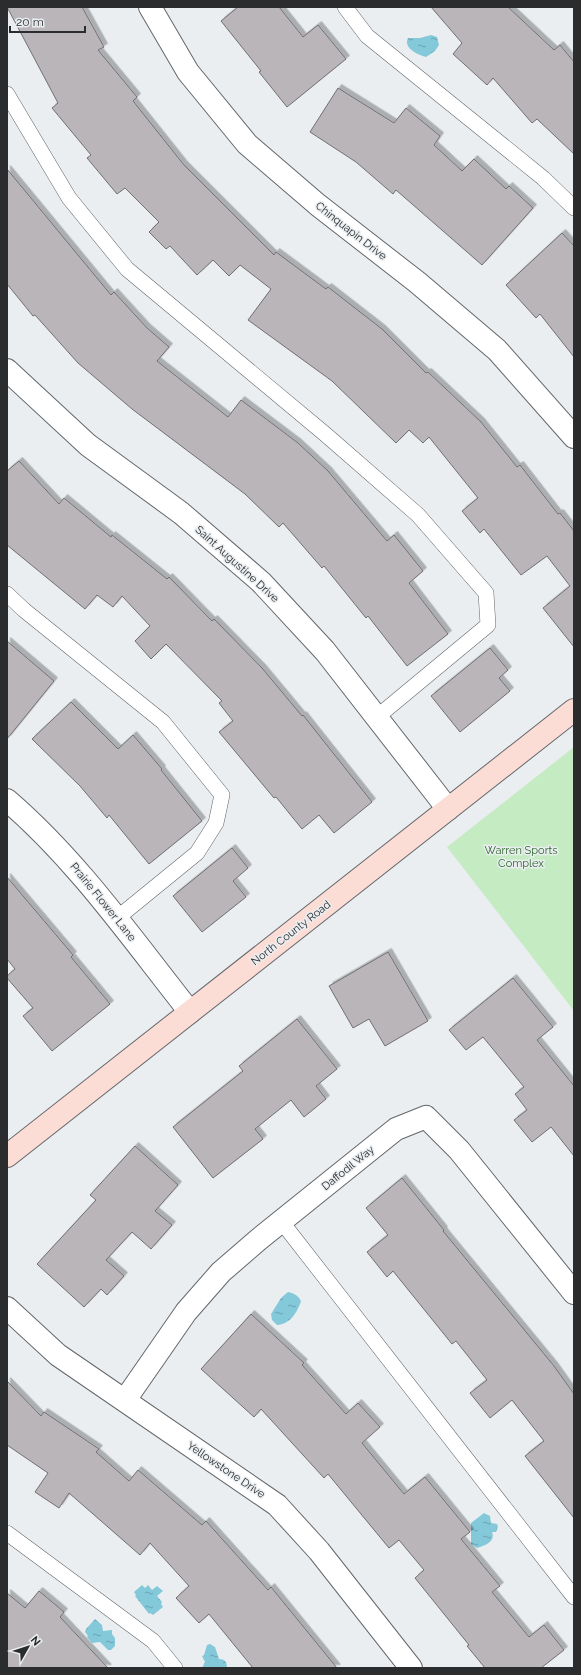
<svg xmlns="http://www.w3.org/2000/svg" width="581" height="1675" font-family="Raleway,sans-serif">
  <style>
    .park { fill: #c4ebc1 }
    .water { fill: url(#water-ripples) }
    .building { fill: #b9b5b8; stroke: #726f71; filter: url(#shadow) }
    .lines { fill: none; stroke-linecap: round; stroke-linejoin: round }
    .lane-casing { stroke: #64676a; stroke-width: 16 }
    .street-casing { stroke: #64676a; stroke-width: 24 }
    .secondary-casing { stroke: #64676a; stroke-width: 24 }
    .lane { stroke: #fff; stroke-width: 15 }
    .street { stroke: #fff; stroke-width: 22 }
    .secondary { stroke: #fcddd5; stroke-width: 22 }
    .labels { text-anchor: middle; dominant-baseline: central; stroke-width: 3; stroke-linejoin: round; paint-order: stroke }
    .street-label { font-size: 11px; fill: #2a2c2d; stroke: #eaeef1 }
    .park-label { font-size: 11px; fill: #2f652d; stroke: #eaeef1 }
  </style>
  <defs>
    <pattern id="water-ripples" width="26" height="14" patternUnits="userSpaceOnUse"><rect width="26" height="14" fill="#83c9d9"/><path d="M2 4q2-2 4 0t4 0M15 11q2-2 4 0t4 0" fill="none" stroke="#6ba3b0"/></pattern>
    <filter id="shadow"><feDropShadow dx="3.5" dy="-3.5" stdDeviation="0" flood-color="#0004"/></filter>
  </defs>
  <rect width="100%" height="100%" fill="#eaeef1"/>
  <polygon class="park" points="574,747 574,1011 447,847"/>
  <g class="water">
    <path d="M431,35L437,37L439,45L435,51L426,57C418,55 403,48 408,38H420Z"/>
    <path d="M288,1292C293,1293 298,1295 301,1301C297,1313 290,1324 277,1325L272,1320L271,1314L281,1298Z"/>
    <path d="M484,1513L490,1516L491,1523L497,1524L498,1527L496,1532H492C496,1542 484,1546 477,1548L471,1544V1523Z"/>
    <polygon points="142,1585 145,1588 148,1585 152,1590 157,1586 163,1591 157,1596 162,1602 161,1604 163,1607 153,1615 150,1613 149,1614 135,1596 136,1595 134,1592"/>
    <polygon points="95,1619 102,1625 103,1631 112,1630 112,1634 115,1638 115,1646 111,1650 108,1650 100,1642 92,1643 87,1637 88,1636 85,1632 86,1629"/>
    <path d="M210,1644L215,1647L219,1659C225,1659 227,1662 227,1668H202L205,1662L202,1656L204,1655L207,1645Z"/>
  </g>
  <g class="building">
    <polygon points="7,7 82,7 104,47 98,50 137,97 133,101 184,165 274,255 276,252 326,289 328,287 382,329 426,373 428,372 481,422 517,467 520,465 558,514 560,513 574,531 574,647 543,608 570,586 547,556 521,575 484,529 480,533 462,511 478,498 429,437 423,443 409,430 396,443 332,381 248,320 271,289 240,265 229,276 213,260 197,275 170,246 166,249 149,232 159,222 125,188 117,194 87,158 91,155 52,108 58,103"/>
    <polygon points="238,7 279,7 303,37 318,25 346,59 287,107 259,72 261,71 221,21"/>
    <polygon points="431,7 508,7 554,50 560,45 574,62 574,154 537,119 532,123 493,78 487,85 453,54 462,43"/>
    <polygon points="338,88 394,123 406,108 440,136 434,145 462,171 474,159 506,189 509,186 533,208 482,265 396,190 393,194 356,162 310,132"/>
    <polygon points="7,169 111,295 114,292 147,328 169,347 157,361 228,417 241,400 298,443 328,471 387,541 394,535 423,571 409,583 448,634 407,666 368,616 366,618 324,566 322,568 283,523 279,527 245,494 132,409 78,363 35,315 33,316 7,284"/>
    <polygon points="562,233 574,246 574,357 540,314 536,318 506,285"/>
    <polygon points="19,461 59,504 64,498 111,537 112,535 167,579 169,577 212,621 214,619 262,668 302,716 303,715 372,802 334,833 319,815 302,829 276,797 274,798 219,732 233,721 219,703 222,701 166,644 151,659 135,641 150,626 122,596 113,607 97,595 85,609 7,545 7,471"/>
    <polygon points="7,641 54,681 7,739"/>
    <polygon points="490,648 508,670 499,678 510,691 460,732 431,696"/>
    <polygon points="71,702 118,749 133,735 162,769 161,770 202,821 149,864 109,815 107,818 80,786 32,739"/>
    <polygon points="232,848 248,868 233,881 246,897 202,932 173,896"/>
    <polygon points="7,877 73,955 71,957 110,1004 52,1051 23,1016 33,1008 7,978 7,976 15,969 7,959"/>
    <polygon points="388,952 428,1021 385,1046 369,1019 353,1028 329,986"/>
    <polygon points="513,978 553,1027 537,1040 574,1086 574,1156 551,1127 532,1142 514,1120 527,1110 515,1094 524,1087 483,1037 466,1050 449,1030"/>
    <polygon points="297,1019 337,1069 316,1086 326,1099 304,1117 291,1100 255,1129 263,1139 213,1178 173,1127 243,1071 239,1066"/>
    <polygon points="135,1146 178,1185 155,1211 172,1225 151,1249 132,1232 106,1260 124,1276 107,1295 101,1289 84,1307 37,1264 96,1200 90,1195"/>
    <polygon points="402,1178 444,1230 443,1231 554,1366 574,1394 574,1518 525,1456 544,1441 512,1400 490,1418 470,1393 487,1380 456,1341 452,1344 393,1271 387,1277 367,1252 388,1235 366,1208"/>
    <polygon points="251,1314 304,1363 302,1365 346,1414 358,1403 380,1427 362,1443 404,1494 425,1477 470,1532 461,1539 500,1586 492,1592 529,1637 544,1625 564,1650 541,1668 485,1668 467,1646 469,1645 415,1578 424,1570 399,1540 389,1548 328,1474 324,1478 261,1409 254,1417 201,1369"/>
    <polygon points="7,1381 41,1416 44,1412 99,1449 96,1452 129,1481 138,1470 202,1525 206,1521 268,1590 271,1587 337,1668 253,1668 209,1614 199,1623 176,1598 189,1586 150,1543 140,1555 69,1493 59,1508 35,1492 48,1473 7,1445"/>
    <polygon points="39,1591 64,1612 60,1617 108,1668 7,1668 7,1593 25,1608"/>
  </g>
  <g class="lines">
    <g class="lane-casing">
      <g id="lane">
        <polyline points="345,7 367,36 543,178 574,208"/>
        <polyline points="7,94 69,198 127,269 325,434 418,515 486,593 488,625 377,717"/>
        <polyline points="7,594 24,610 163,722 222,795 216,823 197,853 116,919"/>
        <polyline points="281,1221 574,1597"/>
        <polyline points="7,1533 153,1641 175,1668"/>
      </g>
    </g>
    <g class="street-casing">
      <g id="street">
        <polyline points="150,7 188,72 247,144 318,205 417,282 497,350 574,437"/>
        <polyline points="7,370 88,445 181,513 261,582 325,651 448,809"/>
        <path d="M7,800C78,861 132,939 190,1012"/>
        <polyline points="7,1308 58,1355 277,1505 319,1551 411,1668"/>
        <polyline points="125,1400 186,1312 221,1272 258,1240 396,1129 426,1117 459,1150 574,1293"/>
      </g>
    </g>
    <g class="secondary-casing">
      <polyline id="secondary" points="7,1156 574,710"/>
    </g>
    <use href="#lane" class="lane"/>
    <use href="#street" class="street"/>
    <use href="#secondary" class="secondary"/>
  </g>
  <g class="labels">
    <g class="street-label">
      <text transform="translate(351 231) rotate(38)">Chinquapin Drive</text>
      <text transform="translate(237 564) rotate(42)">Saint Augustine Drive</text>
      <text transform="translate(103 902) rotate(51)">Prairie Flower Lane</text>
      <text transform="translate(291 933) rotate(-38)">North County Road</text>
      <text transform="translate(348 1168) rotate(-39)">Daffodil Way</text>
      <text transform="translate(226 1470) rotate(34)">Yellowstone Drive</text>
    </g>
    <g class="park-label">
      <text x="521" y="850">Warren Sports<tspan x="521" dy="13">Complex</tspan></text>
    </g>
  </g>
  <rect width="581" height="1675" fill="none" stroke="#2a2c2d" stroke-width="16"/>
  <g transform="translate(28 1647) rotate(51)" stroke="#eaeef1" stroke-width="3" paint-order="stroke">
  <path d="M0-3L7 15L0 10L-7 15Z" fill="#2a2c2d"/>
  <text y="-6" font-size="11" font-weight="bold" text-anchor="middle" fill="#2a2c2d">N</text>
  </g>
  <path d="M10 26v6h75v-6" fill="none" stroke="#2a2c2d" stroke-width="2"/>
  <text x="16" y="26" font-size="12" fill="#2a2c2d" stroke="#eaeef1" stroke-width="3" paint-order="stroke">20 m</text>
</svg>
